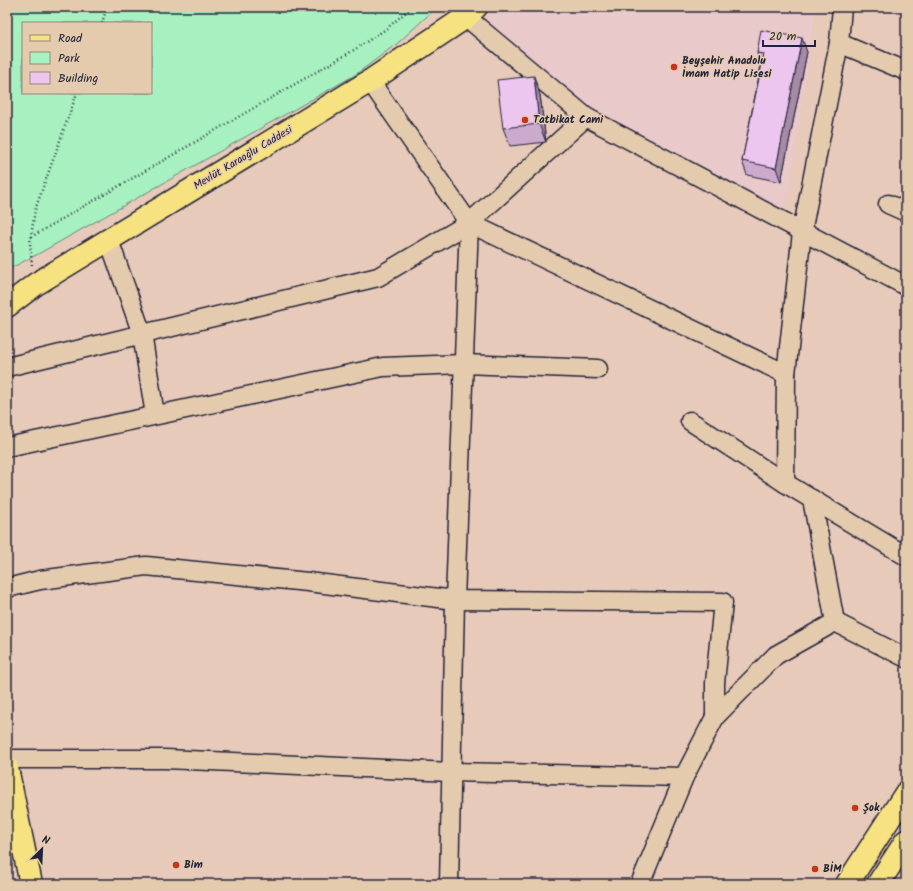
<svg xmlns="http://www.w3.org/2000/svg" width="913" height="891" font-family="Kalam,sans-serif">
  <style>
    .built { fill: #e9c9ca }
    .green { fill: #a7f1c0; stroke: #648a7e; fill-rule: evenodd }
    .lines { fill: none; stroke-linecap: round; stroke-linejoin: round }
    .minor-casing { stroke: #22223b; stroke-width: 21 }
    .major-casing { stroke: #22223b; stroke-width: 25 }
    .path { stroke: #22223b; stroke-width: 2.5; stroke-dasharray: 1 3; stroke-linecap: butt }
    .minor { stroke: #e5cbad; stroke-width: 18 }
    .major { stroke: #f7e281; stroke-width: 22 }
    .wall { fill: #ccaace; stroke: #22223b }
    .shaded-wall { fill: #a68ba7; stroke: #22223b }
    .building { fill: #edc6ef; stroke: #22223b }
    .poi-dot { fill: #c8321e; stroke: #e5cbad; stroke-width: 1.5 }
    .labels { text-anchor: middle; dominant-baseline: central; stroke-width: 3; stroke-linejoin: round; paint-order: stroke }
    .poi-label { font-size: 11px; font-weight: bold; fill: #22223b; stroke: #e5cbad; text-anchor: start }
    .street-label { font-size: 11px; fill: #22223b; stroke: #e5cbad }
  </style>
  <rect width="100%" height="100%" fill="#e7caba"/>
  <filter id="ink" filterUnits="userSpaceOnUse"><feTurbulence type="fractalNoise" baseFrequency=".025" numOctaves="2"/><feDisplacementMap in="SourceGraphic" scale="8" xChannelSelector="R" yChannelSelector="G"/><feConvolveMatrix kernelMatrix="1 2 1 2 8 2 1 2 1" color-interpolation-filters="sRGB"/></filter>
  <g filter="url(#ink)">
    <polygon class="built" points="493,7 816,7 788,200 783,206 774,207 593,111 487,24 487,12"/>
    <path class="green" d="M7,7H437L399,42L355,75L38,254L7,270ZM23,23H151V93H23Z"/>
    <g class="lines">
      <g class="minor-casing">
        <g id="minor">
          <polyline points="466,17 586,117 906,286"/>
          <polyline points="839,43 906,71"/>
          <polyline points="370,81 469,223 455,600 449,884"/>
          <polyline points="888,204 906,212"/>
          <polyline points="469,223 786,374"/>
          <polyline points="109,240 142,334 155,415"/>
          <polyline points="7,367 378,277 469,223 586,117"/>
          <polyline points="690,421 785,483 906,556"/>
          <polyline points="7,447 383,367 464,364 598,369"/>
          <polyline points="785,483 786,374 802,232 839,43 842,7"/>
          <polyline points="812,499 835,622"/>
          <polyline points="7,588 40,580 146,566 308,582 455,600 723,602 715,683 715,717"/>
          <polyline points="7,759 165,759 451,772 684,777"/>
          <polyline points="640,884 684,777 715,717 776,655 835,622 906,658"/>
        </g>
      </g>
      <g class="major-casing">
        <g id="major">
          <polyline points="7,306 36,284 370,81 466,17 476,7"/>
          <polyline points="7,768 31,884"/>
          <polyline points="847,884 906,793"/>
          <polyline points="878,884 906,841"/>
        </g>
      </g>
      <g class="path">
        <polyline points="102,23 107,7"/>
        <polyline points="31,237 354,50 386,29 412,7"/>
        <polyline points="32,265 30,243 35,210 77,93"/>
      </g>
      <use href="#minor" class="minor"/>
      <use href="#major" class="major"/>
    </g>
    <g class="wall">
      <polygon points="807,52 781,182 747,175 742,161 761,65 757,53"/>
      <polygon points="540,95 546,142 510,146 503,128"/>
    </g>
    <g class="shaded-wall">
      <polygon points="802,38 807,52 781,182 776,168"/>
      <polygon points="534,76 540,95 546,142 539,124"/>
    </g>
    <g class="building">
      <polygon points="761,30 802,38 776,168 742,161 764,54 757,53"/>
      <polygon points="534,76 539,124 503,128 497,80"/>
    </g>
  </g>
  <g class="poi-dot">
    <circle cx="674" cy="67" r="4"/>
    <circle cx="525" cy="120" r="4"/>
    <circle cx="855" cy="808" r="4"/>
    <circle cx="176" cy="865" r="4"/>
    <circle cx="815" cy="869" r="4"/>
  </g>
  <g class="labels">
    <g class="poi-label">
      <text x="682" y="61">Beyşehir Anadolu<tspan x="682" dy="13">İmam Hatip Lisesi</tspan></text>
      <text x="533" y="120">Tatbikat Cami</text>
      <text x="863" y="808">Şok</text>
      <text x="184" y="865">Bim</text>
      <text x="823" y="869">BİM</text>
    </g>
    <g class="street-label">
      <text transform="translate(243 158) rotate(-31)">Mevlüt Karaoğlu Caddesi</text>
    </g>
  </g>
  <rect width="913" height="891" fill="none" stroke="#e5cbad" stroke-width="24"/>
  <rect x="12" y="12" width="889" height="867" fill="none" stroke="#22223b" stroke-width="1.5" filter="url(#ink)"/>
  <rect x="22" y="22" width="130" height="72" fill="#e5cbad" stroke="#97877f"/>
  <rect x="30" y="35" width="20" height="6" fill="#f7e281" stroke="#97877f"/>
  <text x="58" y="42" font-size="12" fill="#22223b">Road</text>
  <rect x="30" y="52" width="20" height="12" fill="#a7f1c0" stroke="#97877f"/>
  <text x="58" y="62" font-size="12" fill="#22223b">Park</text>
  <rect x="30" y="72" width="20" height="12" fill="#edc6ef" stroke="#97877f"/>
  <text x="58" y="82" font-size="12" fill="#22223b">Building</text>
  <g transform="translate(42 849) rotate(24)" stroke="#e5cbad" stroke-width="3" paint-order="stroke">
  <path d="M0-3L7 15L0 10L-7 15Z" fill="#22223b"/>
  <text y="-6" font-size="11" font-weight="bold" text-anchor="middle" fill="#22223b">N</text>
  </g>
  <path d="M763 40v6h52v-6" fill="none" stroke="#22223b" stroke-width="2"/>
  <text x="769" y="40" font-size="12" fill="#22223b" stroke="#e5cbad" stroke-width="3" paint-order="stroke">20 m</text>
</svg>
